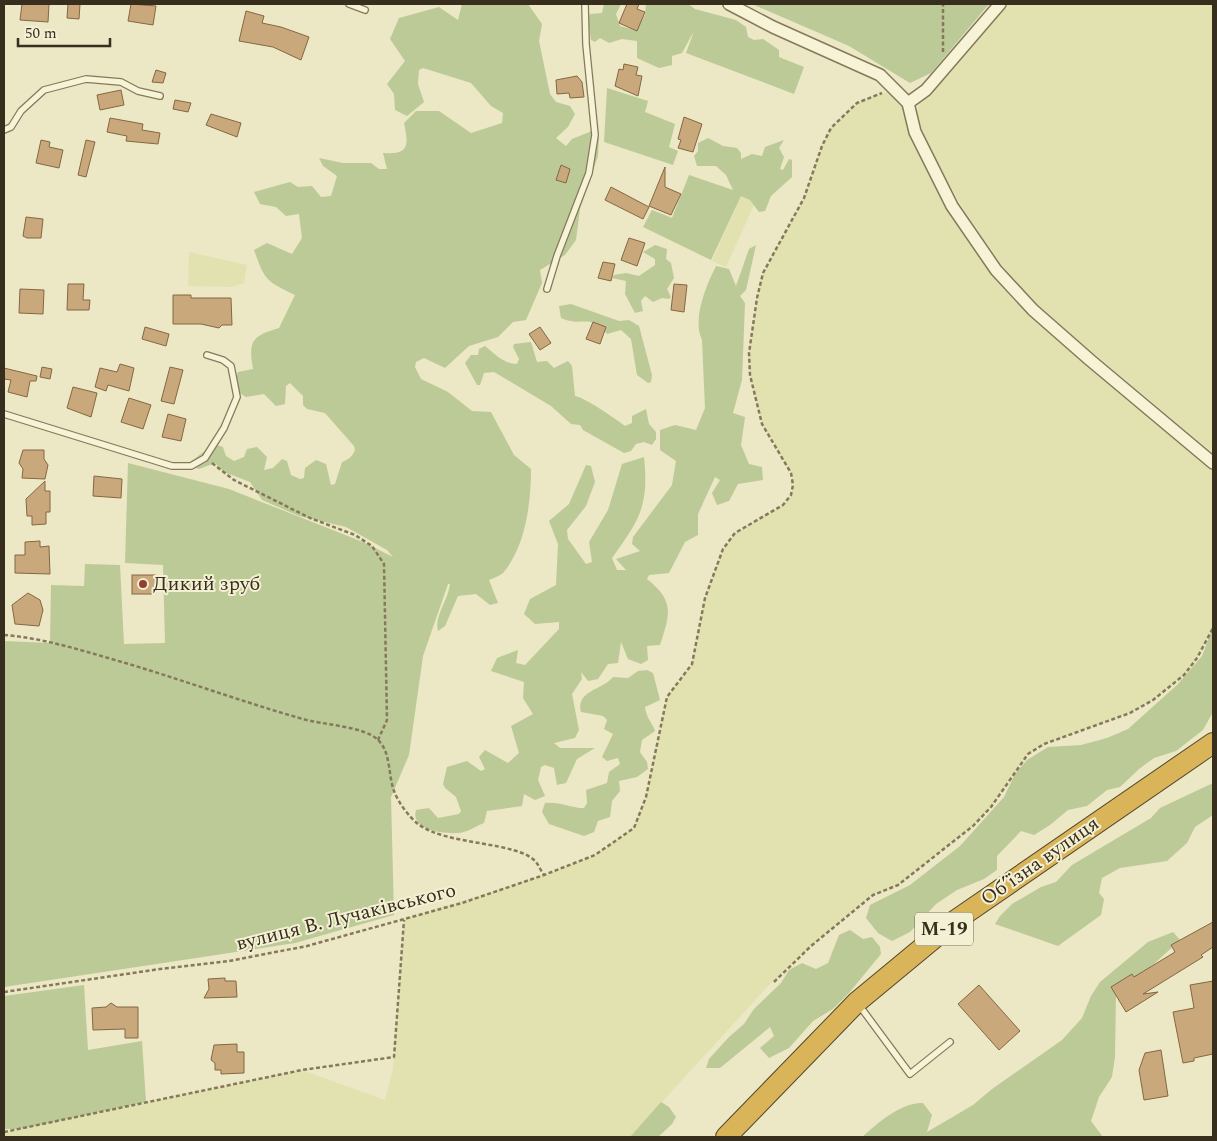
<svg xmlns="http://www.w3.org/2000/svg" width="1217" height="1141" font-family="Spectral,serif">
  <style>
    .farmland { fill: #e2e2b1 }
    .green { fill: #bcca98 }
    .building { fill: #c9a87b; stroke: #856742 }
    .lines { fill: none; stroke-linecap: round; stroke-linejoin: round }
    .lane-casing { stroke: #86795b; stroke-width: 8 }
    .street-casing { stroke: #86795b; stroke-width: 14 }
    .highway-casing { stroke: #54462f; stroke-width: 22 }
    .path { stroke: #86795b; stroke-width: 2.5; stroke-dasharray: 4 2.5; stroke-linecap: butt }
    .lane { stroke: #f7f3d7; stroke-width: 5.5 }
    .street { stroke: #f7f3d7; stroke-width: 11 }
    .highway { stroke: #d9b458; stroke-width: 20 }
    .poi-dot { fill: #933d2d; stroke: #f4f0d3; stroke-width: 2 }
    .labels { text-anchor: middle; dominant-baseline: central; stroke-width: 4; stroke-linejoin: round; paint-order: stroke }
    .shield { fill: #f4f0d3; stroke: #706854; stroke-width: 1 }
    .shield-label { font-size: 19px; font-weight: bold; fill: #372e1e }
    .poi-label { font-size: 20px; fill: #372e1e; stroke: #f4f0d3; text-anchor: start }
    .street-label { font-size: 20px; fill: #372e1e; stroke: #f4f0d3 }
  </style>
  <rect width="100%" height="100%" fill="#ece7c4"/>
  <g class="farmland">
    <polygon points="1003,4 1213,4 1213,453 1038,307 1009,274 985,241 964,210 925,140 917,121 916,112 921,101"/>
    <polygon points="887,92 908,103 952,206 1033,310 1213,463 1213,628 1197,658 1184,675 1153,700 1130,713 1044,744 1028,754 991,807 973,826 898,885 873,895 811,946 769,985 630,1137 4,1137 4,1132 302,1070 385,1100 393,1069 404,919 544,875 595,855 634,828 646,797 667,697 692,664 705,598 723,549 735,533 783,505 791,495 793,485 791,473 762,424 750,375 749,353 757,298 763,273 804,198 822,146 831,128 857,103 870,96"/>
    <polygon points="742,194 756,200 726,267 712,261"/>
    <polygon points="189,252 247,265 244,283 231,287 188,286"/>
  </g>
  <g class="green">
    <path d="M462,4H528L542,24L539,41L550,94L556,102L570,106L575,114L568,127L556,138L566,146L572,139L592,131L599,137L598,156L580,209L576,240L565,255L540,270L542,283L526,320L513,322L498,337L469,346L445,368L424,358L416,362L415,367L421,379L448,392L472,411L491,412L514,455L531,469C531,502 526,546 503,573C500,576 493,578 489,580L498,603L490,605L476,594L458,596L445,626L438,631C434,616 448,601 450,584H448L423,656L409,755L391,797L394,915L295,943L4,987V641L50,643L51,585L84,586L85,564L120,565L124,644L165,643L163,565L125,563L128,463L229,489L363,542L393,557L387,550L346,527L299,516L262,500L250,482L224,472L215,463L199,469L191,466L190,462L214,444L223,447L226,456L234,461L244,457L247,449L257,447L267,457L264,470L273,468L282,459L287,461L291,475L300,479L304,478L305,468L316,460L326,464L331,485L335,484L342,462C349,459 352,457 355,450L354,446L325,413L307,409L303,405V396L290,383L286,386L285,404L276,406L264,394L246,397L232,388L238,372L253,369C248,341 252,336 279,328L295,295C266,281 265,281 254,250L267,243L292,254L302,238L299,214L286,216L276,207L260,204L254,192L290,182L298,187L312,186L321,197L331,196L337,176L323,166L319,158L343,163H371L379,169H387L383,153C409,155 409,146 404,123L416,111H439L471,133L502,123L503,113L491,106L471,83L423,68L419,70L418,84L424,102L407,116L395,110L394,94L387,84L405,61L390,39L399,18L439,7L458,20Z"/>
    <polygon points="604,4 621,4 616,14 620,26 635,30 645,15 646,4 688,4 695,9 736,20 746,27 748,37 754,40 763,39 779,50 779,57 804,67 794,94 686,53 694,31 682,53 672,56 672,65 659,68 637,58 637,41 622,39 609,43 600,38 595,42 591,40 588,20 590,14 602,13"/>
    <polygon points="752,4 989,4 931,73 910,83 849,46"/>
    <polygon points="607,88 648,101 645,112 675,124 669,147 678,151 673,165 604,142"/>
    <polygon points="708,138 723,146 737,148 741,153 741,159 752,154 762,156 765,147 784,140 779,148 784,157 780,169 783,170 789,159 792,160 792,177 771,196 765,211 759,212 750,200 741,196 711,260 643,227 652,210 672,218 689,175 733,190 726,175 716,166 697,166 694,156 698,151 698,143"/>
    <polygon points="655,245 667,249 666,259 671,263 674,278 667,289 671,297 669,299 662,298 653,302 645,296 641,301 643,311 635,313 625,294 626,281 612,278 614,275 626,273 639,276 655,265 655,259 643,252"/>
    <path d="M756,245L746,290L740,296L745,303L742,380L733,413L745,417L741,445L749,464L762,467L763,480L738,484L729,501L717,505L712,493L720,480L715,477L698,514V535L685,542L669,573L649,575L647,579C675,601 670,614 660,645L647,646L648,660L641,664L628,659L621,642L618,663L608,664L598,679L588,681L581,672L582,679L572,694L579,730L575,738L554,743L560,748H595L577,759L566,783L557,785L554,768L545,765L541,767L538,780L545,796L535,800L524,794L522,806L487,811L484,823C476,826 466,833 458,833C443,834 410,830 416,810L429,808L438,818L459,814L461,811L456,797L445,788L443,784L447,767L467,761L481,771L485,769L479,757L485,750L508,763L519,753L511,726L533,714L523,698L524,682L491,671L497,658L518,650L516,663L525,665L559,629V622L535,624L524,614L530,599L556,585L558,544L549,521L569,504L586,465L591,466L595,482L586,506L567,530L568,539L586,564L592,562L589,542L608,510L622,464L644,457C649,506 640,519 612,558L617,570H626L616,559L640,551L632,544L633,537L672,485L676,461L660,450V430L675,425L696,430L705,408L702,340C692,319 706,286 716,266L729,269L736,286L749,249Z"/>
    <path d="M571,304L619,321L629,320L639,326L652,375L651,382L648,383L637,375L631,339L621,330L607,334C590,312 583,328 561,318L559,306Z"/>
    <path d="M531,342L537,362L547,361L554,368L568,361L572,366L575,396C584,397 616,419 625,426L632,423V416L646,409L649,424L656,432V439L652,445L644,442L636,444L631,451L624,453L583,430L580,425L571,424L551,406L494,372L484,373L480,385H477L465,363L471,355H478L479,349L485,346C495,354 504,364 517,364L519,359L513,347L514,344Z"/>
    <polygon points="1213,627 1213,712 1203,730 1176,751 1154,758 1139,769 1120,787 1107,790 1087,806 1068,810 1050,825 1034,835 1021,831 997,856 997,870 984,879 957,890 936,904 910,932 892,941 878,933 866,918 870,905 910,885 960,846 1004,797 1015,774 1027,760 1048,747 1081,745 1107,738 1128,729 1177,685 1202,656"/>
    <path d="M647,670L653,673L660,700L645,707C647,720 651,720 655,731L642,740L640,752L647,762L648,769L637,777L619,781L620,791L612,801L610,817L598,821L594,832L584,836L549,824L542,812L545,803C559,801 571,808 584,808L587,803L586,790L607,783L609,772L620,764L618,758L607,761L602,757L613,734L604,729L607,720L603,716L581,712C575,691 604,689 613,677L628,678L638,671Z"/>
    <polygon points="1213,783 1213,815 1195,827 1187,843 1167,861 1120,868 1102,878 1099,893 1104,899 1101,915 1058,946 995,924 1000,916 1012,904 1041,887 1056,882 1072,865 1151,818 1160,808"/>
    <polygon points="850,930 863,939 872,937 880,947 881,954 849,993 833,1009 813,1021 789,1048 769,1058 760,1048 774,1036 770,1027 720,1068 706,1068 709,1059 729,1037 744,1024 754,1009 781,983 789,970 802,963 816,969 828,963 839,935"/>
    <path d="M1173,932L1180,940L1154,964L1116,991L1115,1057L1112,1077L1099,1097L1091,1121L1103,1137H862C878,1123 901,1102 923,1103L932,1115L927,1132L973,1105L992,1089L1062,1040L1082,1018L1091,996L1100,982L1148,942Z"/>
    <polygon points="84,985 88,1050 142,1041 146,1102 20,1129 4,1129 4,996"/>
    <polygon points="661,1102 669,1107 676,1117 672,1124 658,1137 630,1137"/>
  </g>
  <g class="building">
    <polygon points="22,4 49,4 48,22 20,20"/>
    <polygon points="68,4 80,4 79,19 67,18"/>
    <polygon points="131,4 156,6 153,25 128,21"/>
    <polygon points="627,4 639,4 637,9 645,12 637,31 619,23"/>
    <polygon points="246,11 264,16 262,23 281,27 309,37 301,60 273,47 239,41"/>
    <polygon points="624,64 638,67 636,75 642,76 638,96 615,86 619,69 623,70"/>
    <polygon points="156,70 166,73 163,83 152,82"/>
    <polygon points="577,76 582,82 584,97 570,98 569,93 557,94 556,80"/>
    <polygon points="121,90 124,105 100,110 97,95"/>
    <polygon points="175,100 191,103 188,112 173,109"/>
    <polygon points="211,114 241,123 237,137 206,125"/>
    <polygon points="684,117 702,124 693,152 678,148 681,140 678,139"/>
    <polygon points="110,118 143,124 142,130 160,133 158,144 126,141 127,136 107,132"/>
    <polygon points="41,140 50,142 49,147 63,150 59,168 36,163"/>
    <polygon points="86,140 95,142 86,177 78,175"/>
    <polygon points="561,165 570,169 566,183 556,180"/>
    <polygon points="665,167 665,187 681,194 671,215 649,206"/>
    <polygon points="611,187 649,207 643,219 605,200"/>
    <polygon points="26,217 43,219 41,238 27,238 23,236"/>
    <polygon points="629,238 645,243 637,266 621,260"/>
    <polygon points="603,262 615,264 611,281 598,278"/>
    <polygon points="68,284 84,284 83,300 90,300 89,310 67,310"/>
    <polygon points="674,284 687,285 684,312 671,310"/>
    <polygon points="20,289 44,290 43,314 19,313"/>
    <polygon points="173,295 191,295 191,298 231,298 232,325 222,325 219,328 201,324 173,324"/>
    <polygon points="593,322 606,327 600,344 586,339"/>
    <polygon points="145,327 169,334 166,346 142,339"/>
    <polygon points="540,327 551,343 540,350 529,334"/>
    <polygon points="120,364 134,368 129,391 108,385 106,391 95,387 100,368 117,372"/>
    <polygon points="42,367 52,369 50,379 40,377"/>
    <polygon points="170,367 183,370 174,404 161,401"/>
    <polygon points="4,368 37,376 36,381 30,381 27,397 8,392 11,380 4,379"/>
    <polygon points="73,387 97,393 91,417 67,408"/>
    <polygon points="129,398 151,405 143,429 121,422"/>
    <polygon points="168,414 186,419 181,441 162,437"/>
    <polygon points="23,450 44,450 44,459 48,465 45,479 22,478 23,469 19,463"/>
    <polygon points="94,476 122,479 121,498 93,496"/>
    <polygon points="45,481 45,491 50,491 50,512 46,512 46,524 32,525 32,516 27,516 26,499"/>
    <polygon points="40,541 40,547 49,546 50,574 15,573 15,555 25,555 25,542"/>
    <rect x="132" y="575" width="23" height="19"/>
    <polygon points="28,593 40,600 43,610 39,626 15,624 12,605"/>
    <polygon points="1213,922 1213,947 1201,955 1203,957 1143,994 1158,992 1126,1012 1111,987 1132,974 1134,977 1175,952 1171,945"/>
    <polygon points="225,978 225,981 236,981 237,997 204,998 209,989 208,979"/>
    <polygon points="1213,981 1213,1054 1194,1058 1194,1061 1183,1063 1173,1012 1194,1008 1190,985"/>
    <polygon points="979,985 1020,1031 999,1050 958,1004"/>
    <polygon points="111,1003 117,1007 138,1007 138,1038 125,1038 125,1029 93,1030 92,1008 106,1007"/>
    <polygon points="237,1044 237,1052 244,1052 244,1073 221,1074 221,1070 215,1070 215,1063 211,1060 214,1045"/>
    <polygon points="1161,1050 1168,1096 1144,1100 1139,1070 1145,1053"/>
  </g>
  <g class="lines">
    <g class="lane-casing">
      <g id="lane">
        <polyline points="349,4 365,10"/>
        <polyline points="4,130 11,127 21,111 44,90 86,79 121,82 138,91 160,96"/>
        <polyline points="547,289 557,256 589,173 595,135 586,44 585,4"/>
        <polyline points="4,414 172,466 191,466 205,458 224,428 237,397 231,366 223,360 207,355"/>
        <polyline points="859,1005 910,1074 950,1042"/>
      </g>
    </g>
    <g class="street-casing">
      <g id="street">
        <polyline points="729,4 773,27 880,75 908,103 915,132 952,206 996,270 1033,310 1090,360 1213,463"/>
        <polyline points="908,103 926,90 1000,4"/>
      </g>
    </g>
    <g class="highway-casing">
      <polyline id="highway" points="726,1137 857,1002 956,920 1213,743"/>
    </g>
    <g class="path">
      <polyline points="943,52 943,4"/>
      <polyline points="212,463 234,480 310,518 355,535 372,546 384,564 387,720 378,740"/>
      <path d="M4,635C42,638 77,649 115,660C178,678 239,701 303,719C323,725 364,726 378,740C391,752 388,775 394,791C398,802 409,817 418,824C447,846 518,841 536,862C539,866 541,871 544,875"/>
      <polyline points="774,982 811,946 873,895 898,885 973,826 991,807 1028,754 1044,744 1130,713 1153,700 1184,675 1197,658 1213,628"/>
      <polyline points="4,992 160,969 229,961 307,946 462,903 544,875 595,855 634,828 646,797 667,697 692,664 705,598 723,549 735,533 783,505 791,495 793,485 791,473 762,424 750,375 749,353 757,298 763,273 804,198 822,146 831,128 857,103 882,93"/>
      <polyline points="4,1132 302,1070 394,1057 404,920"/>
    </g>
    <use href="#lane" class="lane"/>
    <use href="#street" class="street"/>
    <use href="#highway" class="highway"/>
  </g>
  <circle class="poi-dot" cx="143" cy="584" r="5"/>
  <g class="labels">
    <rect class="shield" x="915" y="912.5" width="58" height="33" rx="4"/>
    <g class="shield-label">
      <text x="944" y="929">М-19</text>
    </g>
    <g class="poi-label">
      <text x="153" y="584">Дикий зруб</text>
    </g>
    <g class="street-label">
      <text transform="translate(1040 861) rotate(-35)">Обʼїзна вулиця</text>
      <text transform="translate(346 917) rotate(-14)">вулиця В. Лучаківського</text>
    </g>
  </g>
  <rect width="1217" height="1141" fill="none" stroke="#372e1e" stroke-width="10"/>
  <path d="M18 38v8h92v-8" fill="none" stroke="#372e1e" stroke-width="2.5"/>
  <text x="25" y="38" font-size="15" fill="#372e1e" stroke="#f4f0d3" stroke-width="4" paint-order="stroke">50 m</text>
</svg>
